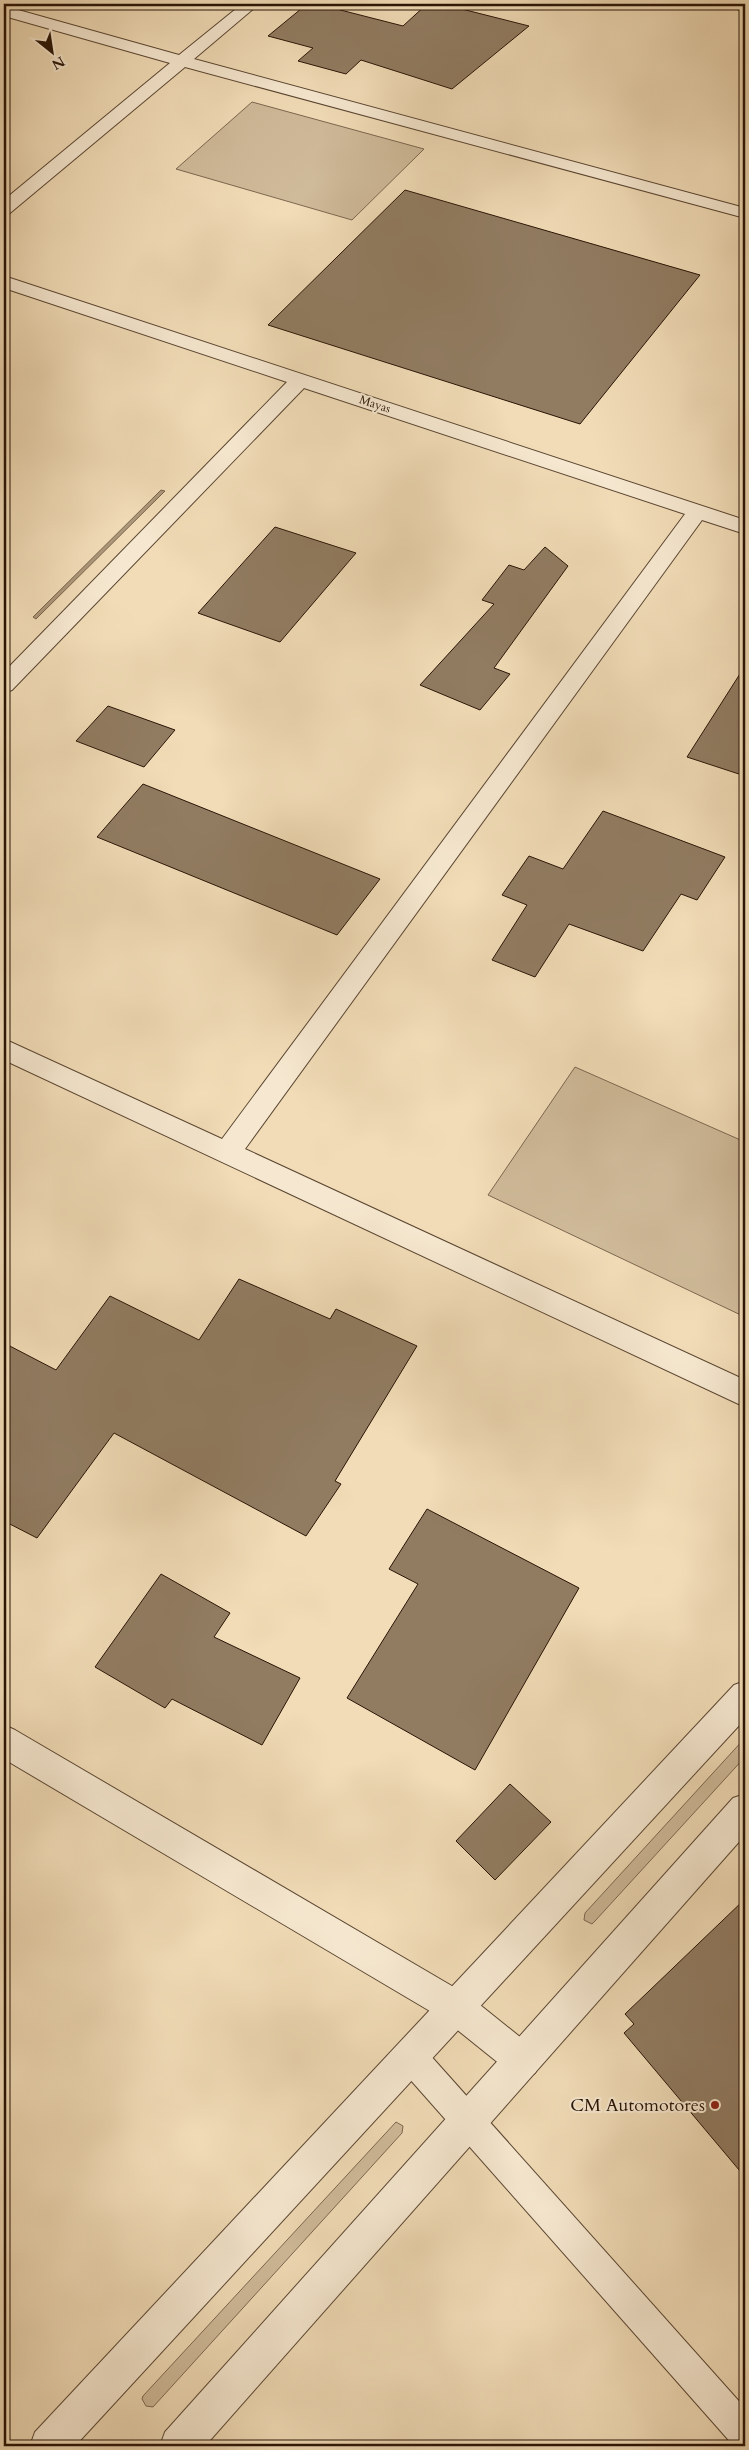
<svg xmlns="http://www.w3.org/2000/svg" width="749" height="2450" font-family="Cardo,serif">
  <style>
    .green { fill: #cfba99; stroke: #7c6750 }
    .water { fill: #ad987b; stroke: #78634c }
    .building { fill: #917c62; stroke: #291406 }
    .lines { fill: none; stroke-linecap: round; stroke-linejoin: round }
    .service-casing { stroke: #5b4632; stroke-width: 2 }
    .minor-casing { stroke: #5b4632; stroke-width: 2 }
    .tertiary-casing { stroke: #5b4632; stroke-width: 2 }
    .service { fill: #f6e8d0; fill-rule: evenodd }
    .minor { fill: #f6e8d0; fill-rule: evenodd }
    .tertiary { fill: #f6e8d0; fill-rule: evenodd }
    .poi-dot { fill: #8f2418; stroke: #f6e8d0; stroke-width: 2 }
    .labels { text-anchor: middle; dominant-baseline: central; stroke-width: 4; stroke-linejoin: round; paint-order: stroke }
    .far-street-label { font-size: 12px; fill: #291406; stroke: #f6e8d0 }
    .near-poi-label { font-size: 18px; fill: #291406; stroke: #f6e8d0; text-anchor: end }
  </style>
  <rect width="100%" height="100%" fill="#f1dcb7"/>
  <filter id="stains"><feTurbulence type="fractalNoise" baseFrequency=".004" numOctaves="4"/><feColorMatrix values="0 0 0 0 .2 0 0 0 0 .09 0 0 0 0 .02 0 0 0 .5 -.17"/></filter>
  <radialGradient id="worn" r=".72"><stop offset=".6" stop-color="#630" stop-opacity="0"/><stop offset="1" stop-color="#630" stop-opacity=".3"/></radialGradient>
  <g class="green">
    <polygon points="252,102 424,149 352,220 176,169"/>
    <polygon points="575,1067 745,1142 745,1317 488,1195"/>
    <polygon points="745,1738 745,1757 595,1921 592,1924 584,1920 585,1913"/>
    <polygon points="396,2122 403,2126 402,2133 153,2407 146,2406 142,2399 143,2396"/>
  </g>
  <polygon class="water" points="161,490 165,491 36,619 33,617"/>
  <g class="building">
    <polygon points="307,4 317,4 403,26 427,4 442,4 529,26 452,89 361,60 346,74 298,61 313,48 268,36"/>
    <polygon points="405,190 700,275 580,424 268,325"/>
    <polygon points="275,527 356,553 280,642 198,613"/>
    <polygon points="545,547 568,566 494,668 510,674 480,710 420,685 494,604 482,600 509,565 524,570"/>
    <polygon points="745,666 745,776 687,757"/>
    <polygon points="108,706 175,730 144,767 76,741"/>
    <polygon points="143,784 380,879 337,935 97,837"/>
    <polygon points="603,811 725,857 697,900 681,894 643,951 569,924 535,977 492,960 527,905 502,895 529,856 563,869"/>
    <polygon points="239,1279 330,1319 336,1309 417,1346 335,1481 341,1484 306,1536 114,1433 37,1538 4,1521 4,1343 56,1370 110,1296 199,1340"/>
    <polygon points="427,1509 579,1588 475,1770 347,1698 418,1584 389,1569"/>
    <polygon points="161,1574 230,1613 214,1637 300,1678 262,1745 172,1699 165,1708 95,1667"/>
    <polygon points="510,1784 551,1822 495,1880 456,1841"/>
    <polygon points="745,1899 745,2177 624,2033 634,2024 625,2014"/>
  </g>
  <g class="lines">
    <g class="service-casing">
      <polygon id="service" points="411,2042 422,2046 745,2408 745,2446 733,2445 400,2068 396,2057 400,2046"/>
    </g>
    <g class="minor-casing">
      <g id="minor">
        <polygon points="242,4 259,4 194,59 745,208 745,218 185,67 10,213 4,214 4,200 170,63 4,16 4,6 179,55"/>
        <polygon points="727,4 745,4 745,11 729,7"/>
        <polygon points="4,276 745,520 745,534 702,520 245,1149 745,1380 745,1407 4,1060 4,1039 222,1139 685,514 304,388 12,690 4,693 4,672 287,382 4,288"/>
        <polygon points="4,1725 15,1730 469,1996 535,2049 541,2061 535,2073 523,2079 511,2073 445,2020 4,1759"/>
      </g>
    </g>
    <g class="tertiary-casing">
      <g id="tertiary">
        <polygon points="745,1681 745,1719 75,2446 30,2446 35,2432 734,1685"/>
        <polygon points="745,1794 745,1835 205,2446 160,2446 165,2432 733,1798"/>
      </g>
    </g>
    <use href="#service" class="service"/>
    <use href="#minor" class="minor"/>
    <use href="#tertiary" class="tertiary"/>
  </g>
  <circle class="poi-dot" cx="715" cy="2105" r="5"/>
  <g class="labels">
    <g class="far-street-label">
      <text transform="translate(375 404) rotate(18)">Mayas</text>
    </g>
    <g class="near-poi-label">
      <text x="705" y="2105">CM Automotores</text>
    </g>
  </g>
  <rect width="749" height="2450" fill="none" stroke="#f1dcb7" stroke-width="20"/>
  <rect x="5" y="5" width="739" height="2440" fill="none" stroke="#291406" stroke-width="2.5"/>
  <rect x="10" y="10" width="729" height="2430" fill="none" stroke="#291406"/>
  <g transform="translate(52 52) rotate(150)" stroke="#f6e8d0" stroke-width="4" paint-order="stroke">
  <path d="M0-4L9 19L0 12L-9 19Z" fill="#291406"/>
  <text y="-8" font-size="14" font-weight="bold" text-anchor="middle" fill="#291406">N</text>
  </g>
  <rect width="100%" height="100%" filter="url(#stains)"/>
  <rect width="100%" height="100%" fill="url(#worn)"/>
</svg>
